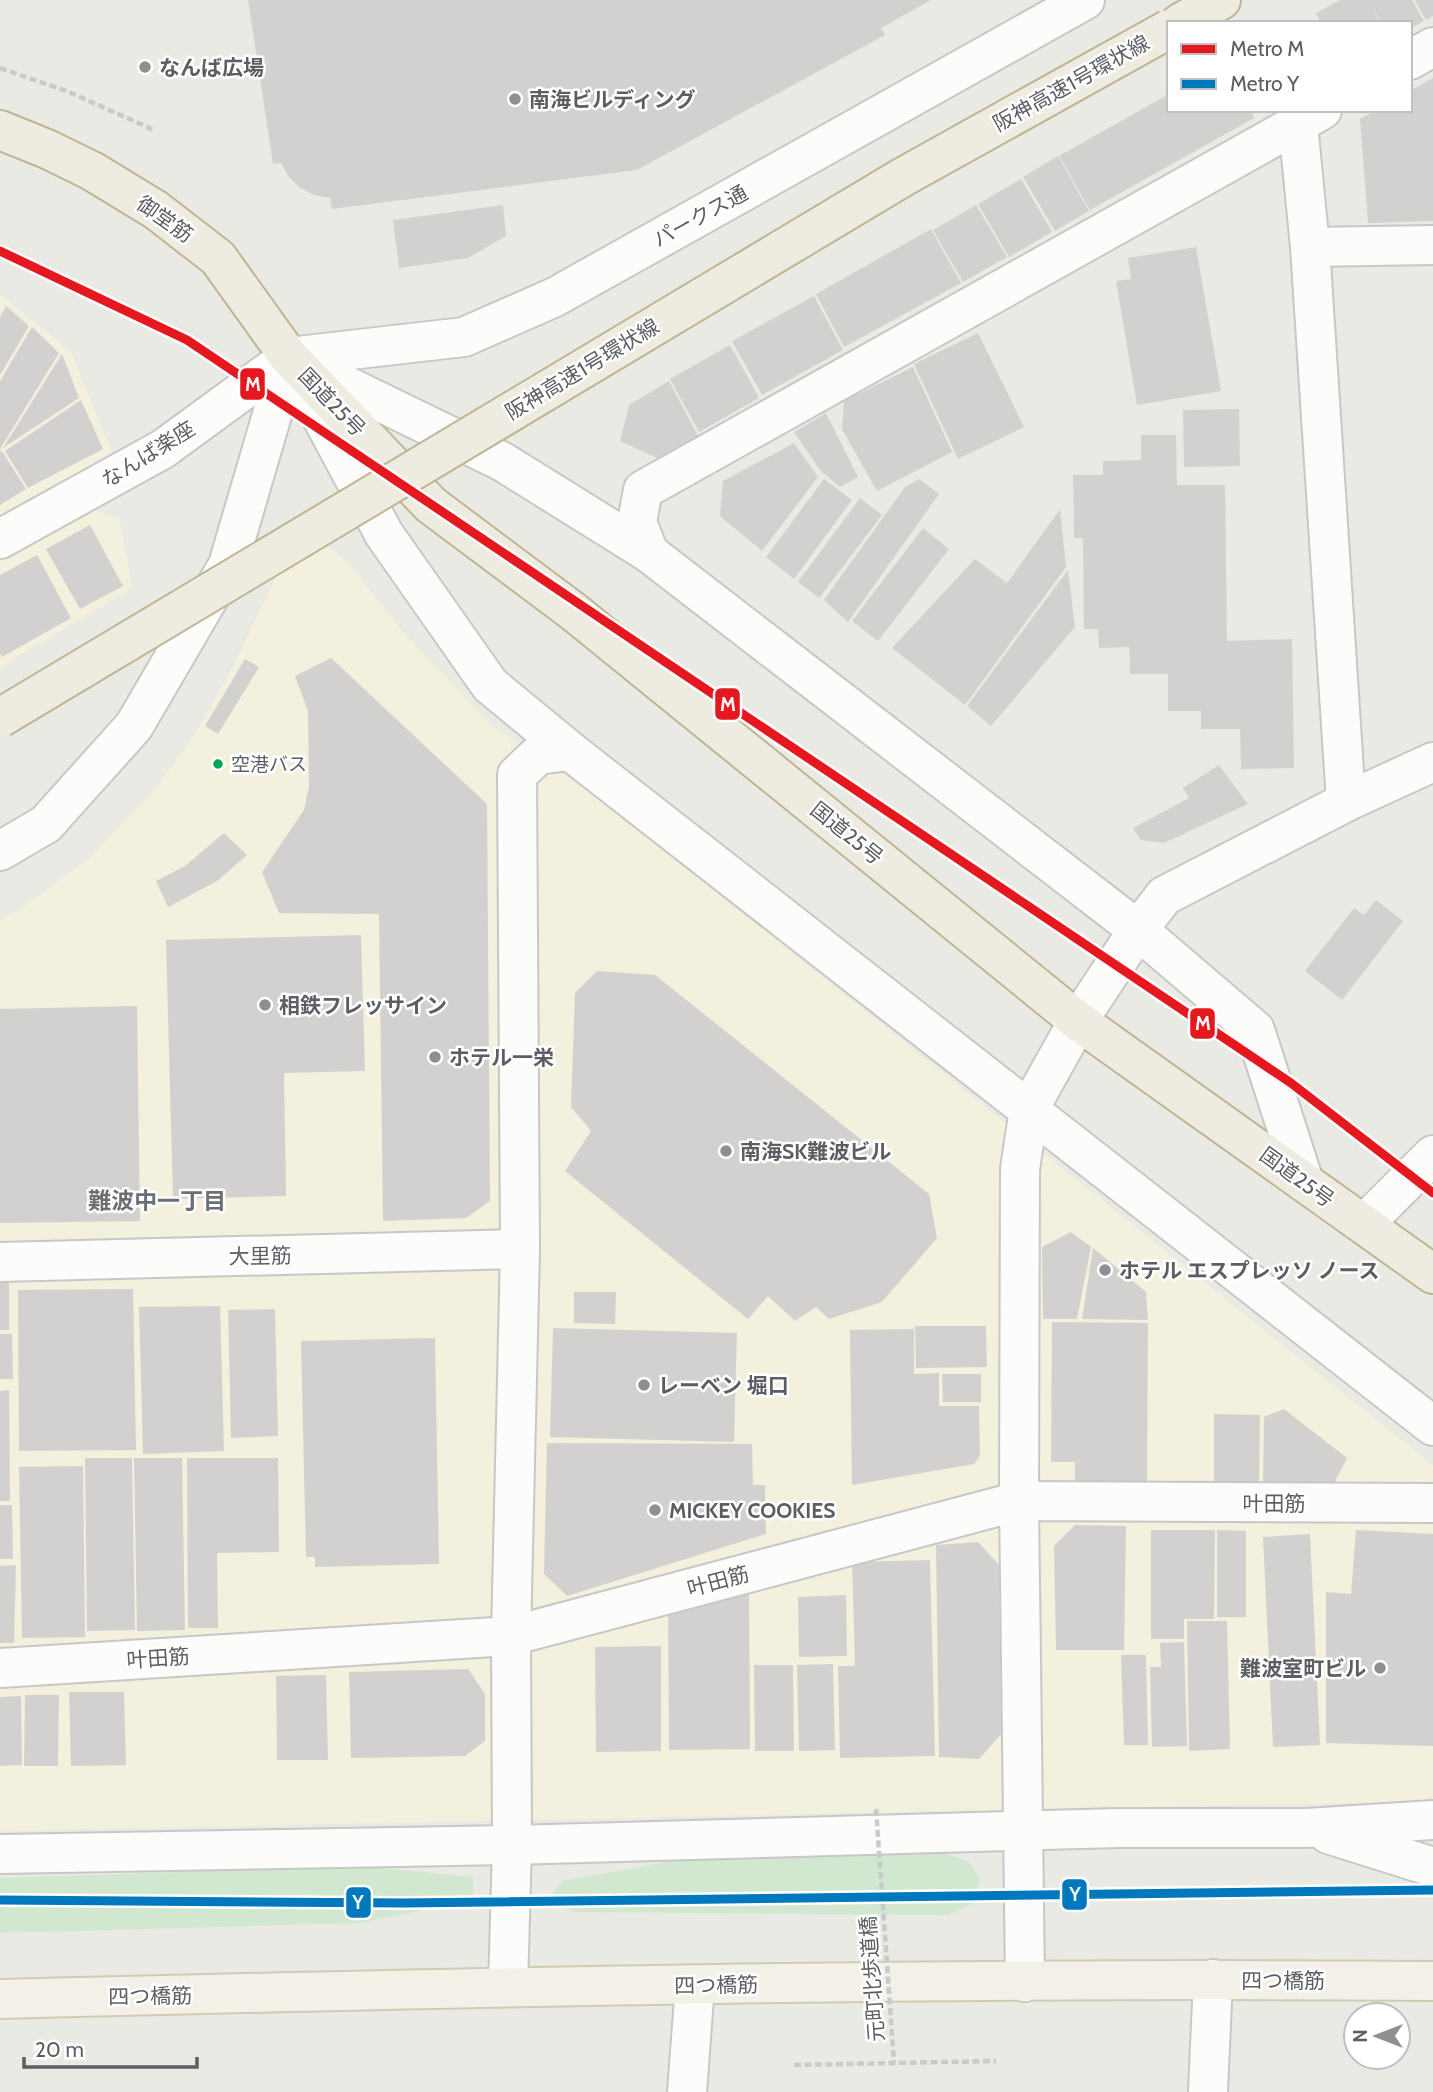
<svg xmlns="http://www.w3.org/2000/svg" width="1433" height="2092" font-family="Cabin,'Noto Sans JP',sans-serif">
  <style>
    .commercial { fill: #f4f0de }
    .green { fill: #d2e7d0 }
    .building { fill: #d2d1cf }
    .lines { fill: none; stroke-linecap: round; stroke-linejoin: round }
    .minor-casing { stroke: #c7c7c7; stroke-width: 42 }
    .major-casing { stroke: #d2cab3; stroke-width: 42 }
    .highway-casing { stroke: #c1b493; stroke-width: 42 }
    .path { stroke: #c7cbc9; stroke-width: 4.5; stroke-dasharray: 7 3.5; stroke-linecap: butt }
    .minor { stroke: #fcfcfb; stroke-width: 38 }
    .major { stroke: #f2f0e7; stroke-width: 38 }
    .highway { stroke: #eeebe0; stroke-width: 38 }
    .highway-bridge-casing { stroke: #c1b493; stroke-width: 42; stroke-linecap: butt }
    .path-bridge { stroke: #c7cbc9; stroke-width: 4.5; stroke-dasharray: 7 3.5; stroke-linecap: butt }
    .highway-bridge { stroke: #eeebe0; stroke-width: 38 }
    .metro-1-casing { stroke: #fff; stroke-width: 14 }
    .metro-2-casing { stroke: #fff; stroke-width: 14 }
    .metro-1 { stroke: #e5171f; stroke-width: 9 }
    .metro-2 { stroke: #0078be; stroke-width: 9 }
    .poi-dot { fill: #8d8f90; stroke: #fff; stroke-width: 2.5 }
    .bus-dot { fill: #00a651; stroke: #fff; stroke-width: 2.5 }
    .labels { text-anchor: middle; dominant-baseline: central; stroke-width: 5; stroke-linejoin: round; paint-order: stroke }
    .bus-label { font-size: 19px; fill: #5b5e63; stroke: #fff; text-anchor: start }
    .poi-label { font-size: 21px; font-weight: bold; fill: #5b5e63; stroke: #fff; text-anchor: start }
    .street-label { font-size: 21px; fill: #5b5e63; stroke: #fff }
    .neighbourhood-label { font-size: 23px; font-weight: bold; fill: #6c7075; stroke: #fff }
    .line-badge { stroke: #fff; stroke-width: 2.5 }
    .badge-label { font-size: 19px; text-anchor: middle; font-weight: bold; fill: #fff }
  </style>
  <rect width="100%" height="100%" fill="#eaeae5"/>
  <g class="commercial">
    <polygon points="0,294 71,352 111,450 95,510 120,519 132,588 0,667"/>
    <polygon points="321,541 346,560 401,630 493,727 594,794 1433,1465 1433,1801 0,1831 0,920 22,908 89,858 152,793 193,737 234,665 284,560"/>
  </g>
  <g class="green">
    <polygon points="948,1854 971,1863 980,1881 975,1902 949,1915 575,1912 547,1900 562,1881 682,1859"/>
    <polygon points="359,1866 473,1877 473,1900 360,1923 0,1933 0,1878"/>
  </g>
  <g class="building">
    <polygon points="248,0 931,0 881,28 885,35 637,170 332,209 330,198 314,195 299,187 288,176 281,163 273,164"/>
    <polygon points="1340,0 1412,0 1424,21 1410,29 1410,23 1381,23 1369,2 1380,23 1321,23 1316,13"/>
    <polygon points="1415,0 1433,0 1433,16 1426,20"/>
    <polygon points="1433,78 1433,221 1368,223 1360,119 1376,110 1410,110 1410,91"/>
    <polygon points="1169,94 1169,110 1250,110 1254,118 1090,210 1059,156"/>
    <polygon points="1058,156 1089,211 1055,231 1023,177"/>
    <polygon points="1021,179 1052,232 1009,257 978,204"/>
    <polygon points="503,205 506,236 468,258 399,268 393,220"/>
    <polygon points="976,205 1007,257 963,282 933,230"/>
    <polygon points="931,229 961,283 844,347 816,294"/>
    <polygon points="1196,247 1221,391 1137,405 1116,281 1131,279 1128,258"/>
    <polygon points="814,296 843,350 762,395 732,341"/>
    <polygon points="6,306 29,326 0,375 0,317"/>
    <polygon points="32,327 59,353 0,449 0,381"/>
    <polygon points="978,333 1024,427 958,459 914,364"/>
    <polygon points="730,345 759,398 699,432 670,379"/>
    <polygon points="62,354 79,398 3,448"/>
    <polygon points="913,367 952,452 877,491 842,429 844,401"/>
    <polygon points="669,381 698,436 657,458 620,441 629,405"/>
    <polygon points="81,400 103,449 28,488 5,451"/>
    <polygon points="1239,409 1240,466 1184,467 1183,410"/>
    <polygon points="826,413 858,477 840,487 820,470 794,432"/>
    <polygon points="1141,435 1176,435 1177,485 1225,485 1227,641 1292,639 1294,768 1241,769 1240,729 1201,729 1201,711 1168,711 1168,674 1130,674 1129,647 1099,648 1098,629 1084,629 1083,538 1074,538 1073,475 1103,475 1103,461 1141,460"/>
    <polygon points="794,443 818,477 762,551 720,516 723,481"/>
    <polygon points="2,451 26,489 0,505 0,452"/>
    <polygon points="824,479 852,500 794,579 766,557"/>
    <polygon points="919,479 939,494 848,622 824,600 905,487"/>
    <polygon points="860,498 882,515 819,598 798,582"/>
    <polygon points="1060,509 1066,567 965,705 892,648 975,559 1007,583"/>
    <polygon points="90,525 123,586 80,609 46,549"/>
    <polygon points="923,528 949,549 878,641 852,621"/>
    <polygon points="37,555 71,618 2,657 0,653 0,575"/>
    <polygon points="1068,570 1075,627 991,726 967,706"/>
    <polygon points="331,658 487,804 490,1201 466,1218 383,1221 379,914 279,913 262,872 304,810 309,787 308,711 295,676"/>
    <polygon points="245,659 259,667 218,734 205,726"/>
    <polygon points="1219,765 1248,804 1164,843 1141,840 1133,828 1189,798 1183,788"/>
    <polygon points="224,833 247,855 217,881 168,907 156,881 185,866"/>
    <polygon points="1376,900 1403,921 1342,1000 1305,971 1354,908 1364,915"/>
    <polygon points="361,935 365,1071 284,1073 286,1196 173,1199 166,940"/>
    <polygon points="597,971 655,975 929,1194 937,1238 882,1302 829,1319 816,1307 795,1321 768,1296 748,1319 565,1171 591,1131 571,1107 575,993"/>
    <polygon points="137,1006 140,1221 0,1223 0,1009"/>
    <polygon points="1071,1232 1091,1247 1077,1319 1043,1319 1042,1247"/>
    <polygon points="1093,1248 1146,1292 1148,1320 1082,1319"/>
    <rect x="0" y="1281" width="9" height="49"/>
    <polygon points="133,1289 136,1450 19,1451 18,1290"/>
    <polygon points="574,1292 616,1292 615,1324 574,1323"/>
    <polygon points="220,1306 224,1451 143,1454 139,1307"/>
    <polygon points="275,1309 278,1436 231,1438 228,1310"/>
    <polygon points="1052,1322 1148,1323 1147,1483 1075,1483 1075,1462 1051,1462"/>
    <polygon points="915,1326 986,1326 987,1367 916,1368"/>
    <polygon points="553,1328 737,1333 734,1442 550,1437"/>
    <polygon points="914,1329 914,1374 939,1373 939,1406 979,1406 980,1455 974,1464 852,1485 850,1330"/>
    <polygon points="0,1334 12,1334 13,1379 0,1379"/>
    <polygon points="435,1338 439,1564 315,1567 315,1557 306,1557 301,1341"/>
    <polygon points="942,1374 981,1374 981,1402 943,1402"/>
    <polygon points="9,1390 10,1501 0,1501 0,1391"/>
    <polygon points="1284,1409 1347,1458 1332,1487 1263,1489 1264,1417"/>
    <polygon points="1214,1414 1260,1415 1259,1489 1214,1488"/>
    <polygon points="547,1443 752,1444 753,1485 765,1485 766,1534 567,1596 544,1574"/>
    <polygon points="85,1458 132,1458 135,1630 87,1631"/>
    <polygon points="134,1458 182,1458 185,1630 137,1631"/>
    <polygon points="187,1458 278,1458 279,1552 217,1553 218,1628 188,1628"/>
    <polygon points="83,1466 85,1637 22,1638 19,1467"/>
    <polygon points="0,1505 12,1505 13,1559 0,1559"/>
    <polygon points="1075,1525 1126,1526 1124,1650 1056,1650 1054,1546"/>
    <polygon points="1151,1530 1215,1530 1214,1619 1184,1619 1184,1639 1151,1639"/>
    <polygon points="1217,1530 1246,1531 1246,1617 1217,1617"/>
    <polygon points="1356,1530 1433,1534 1433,1746 1326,1743 1326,1592 1351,1594"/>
    <polygon points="1310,1534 1320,1745 1273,1747 1263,1537"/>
    <polygon points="978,1542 999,1565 1001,1734 979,1759 939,1757 936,1545"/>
    <polygon points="930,1560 935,1756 840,1758 838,1666 855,1666 852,1562"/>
    <polygon points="16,1565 14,1643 0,1643 0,1566"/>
    <polygon points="749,1592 750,1749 669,1750 668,1613"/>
    <polygon points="846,1595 847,1656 799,1657 798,1597"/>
    <polygon points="1187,1621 1227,1621 1230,1749 1189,1751"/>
    <polygon points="1184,1642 1187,1746 1152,1747 1150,1667 1161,1667 1160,1643"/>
    <polygon points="661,1646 661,1751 596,1752 595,1647"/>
    <polygon points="1121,1655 1146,1655 1148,1745 1124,1745"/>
    <polygon points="833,1664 835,1750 799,1751 797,1665"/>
    <polygon points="754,1665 793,1665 794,1751 755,1751"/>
    <polygon points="468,1669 485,1694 485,1741 465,1756 351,1758 349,1672"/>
    <polygon points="326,1675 328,1760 277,1760 276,1676"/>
    <polygon points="69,1692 124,1692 126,1765 71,1766"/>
    <polygon points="25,1695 59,1695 58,1766 24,1766"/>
    <polygon points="21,1696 22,1765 0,1766 0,1697"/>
  </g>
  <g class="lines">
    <g class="minor-casing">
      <g id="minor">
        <polyline points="1410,60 1433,47"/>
        <polyline points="1298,124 1310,247 1346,802"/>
        <polyline points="1310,247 1433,245"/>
        <polyline points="294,360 503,462 649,553 1138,930 1255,1030 1304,1182"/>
        <polyline points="299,375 384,534 490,685 570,751 1433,1426"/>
        <polyline points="0,539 163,449 289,357 464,337 555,297 1085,0"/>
        <polyline points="649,553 637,522 643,490 1322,110"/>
        <polyline points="0,851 46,824 134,726 228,565 289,357"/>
        <polyline points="1364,1224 1433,1155"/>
        <polyline points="0,1262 520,1249"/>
        <polyline points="0,1668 511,1636 1019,1501 1433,1503"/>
        <polyline points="1328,1834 1433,1867"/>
        <polyline points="0,1854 512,1845 1118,1828 1307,1828 1433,1820"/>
        <polyline points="1025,1982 1019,1501 1020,1169 1029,1109 1078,1021 1138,930 1164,896 1346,802 1433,762"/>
        <polyline points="508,1987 512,1845 511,1636 520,1249 517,775 538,755 570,751"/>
        <polyline points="687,2092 695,1985"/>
        <polyline points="1208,2092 1213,1979"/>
      </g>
    </g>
    <g class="major-casing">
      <path id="major" d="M0,1999C478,1987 955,1977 1433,1981"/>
    </g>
    <g class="highway-casing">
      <g id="highway">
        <polyline points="1180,23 1221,0"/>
        <polyline points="0,130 47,149 92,171 156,210 218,258 289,357 431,505 574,612 1078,1021 1433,1274"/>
      </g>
    </g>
    <g class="path">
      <polyline points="0,68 69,92 154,130"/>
      <polyline points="794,2065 996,2061"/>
    </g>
    <use href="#minor" class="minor"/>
    <use href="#major" class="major"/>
    <use href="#highway" class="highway"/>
    <g class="highway-bridge-casing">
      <polyline id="highway-bridge" points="0,718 903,177 1169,29"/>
    </g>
    <polyline class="path-bridge" points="876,1809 894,2062"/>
    <use href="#highway-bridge" class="highway-bridge"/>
    <g class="metro-1-casing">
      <polyline id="metro-1" points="0,251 187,340 1291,1083 1433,1193"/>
    </g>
    <g class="metro-2-casing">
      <polyline id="metro-2" points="0,1900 405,1903 1433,1890"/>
    </g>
    <use href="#metro-1" class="metro-1"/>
    <use href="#metro-2" class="metro-2"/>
  </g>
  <g class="poi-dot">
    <circle cx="145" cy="67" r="7"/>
    <circle cx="515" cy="99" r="7"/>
    <circle cx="265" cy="1005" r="7"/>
    <circle cx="435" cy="1057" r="7"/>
    <circle cx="726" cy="1151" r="7"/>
    <circle cx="1105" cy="1270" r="7"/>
    <circle cx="644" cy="1385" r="7"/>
    <circle cx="655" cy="1510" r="7"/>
    <circle cx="1380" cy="1668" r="7"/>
  </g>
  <circle class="bus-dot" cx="218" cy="764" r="6"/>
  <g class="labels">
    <g class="bus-label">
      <text x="231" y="764">空港バス</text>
    </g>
    <g class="poi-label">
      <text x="159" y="67">なんば広場</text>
      <text x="529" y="99">南海ビルディング</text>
      <text x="279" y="1005">相鉄フレッサイン</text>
      <text x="449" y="1057">ホテル一栄</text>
      <text x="740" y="1151">南海SK難波ビル</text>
      <text x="1119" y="1270">ホテル エスプレッソ ノース</text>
      <text x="658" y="1385">レーベン 堀口</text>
      <text x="669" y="1510">MICKEY COOKIES</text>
      <text x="1366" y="1668" text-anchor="end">難波室町ビル</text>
    </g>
    <g class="street-label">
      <text transform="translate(1071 83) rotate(-29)">阪神高速1号環状線</text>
      <text transform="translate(700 216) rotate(-29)">パークス通</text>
      <text transform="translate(165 219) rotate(35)">御堂筋</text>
      <text transform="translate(582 369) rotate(-31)">阪神高速1号環状線</text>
      <text transform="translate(332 402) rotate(46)">国道25号</text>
      <text transform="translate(148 454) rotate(-32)">なんば楽座</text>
      <text transform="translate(847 833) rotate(39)">国道25号</text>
      <text transform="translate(1297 1177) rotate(36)">国道25号</text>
      <text transform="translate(260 1256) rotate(-1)">大里筋</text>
      <text x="1274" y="1503">叶田筋</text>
      <text transform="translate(718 1581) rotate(-15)">叶田筋</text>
      <text transform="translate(158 1658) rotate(-4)">叶田筋</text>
      <text transform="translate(872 1979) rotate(-94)">元町北歩道橋</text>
      <text x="1283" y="1980">四つ橋筋</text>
      <text transform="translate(716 1985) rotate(-1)">四つ橋筋</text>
      <text transform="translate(150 1996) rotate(-1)">四つ橋筋</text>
    </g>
    <g class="neighbourhood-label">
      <text x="157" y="1201">難波中一丁目</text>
    </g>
  </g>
  <g class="line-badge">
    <rect x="239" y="367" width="27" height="34" rx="7" fill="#e5171f"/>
    <rect x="714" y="687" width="27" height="34" rx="7" fill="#e5171f"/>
    <rect x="1189" y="1007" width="27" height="33" rx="7" fill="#e5171f"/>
    <rect x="1061" y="1878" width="27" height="33" rx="7" fill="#0078be"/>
    <rect x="345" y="1886" width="27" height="33" rx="7" fill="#0078be"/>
  </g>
  <g class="badge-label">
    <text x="253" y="391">M</text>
    <text x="728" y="711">M</text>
    <text x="1203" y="1030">M</text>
    <text x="1075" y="1901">Y</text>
    <text x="358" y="1909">Y</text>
  </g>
  <rect x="1167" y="21" width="245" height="91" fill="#ffffff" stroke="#bdbfc1" stroke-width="2"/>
  <rect x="1181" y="44" width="35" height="10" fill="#e5171f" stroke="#bdbfc1" stroke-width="2"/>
  <text x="1230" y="56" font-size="21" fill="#5b5e63">Metro M</text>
  <rect x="1181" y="79" width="35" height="10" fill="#0078be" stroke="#bdbfc1" stroke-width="2"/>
  <text x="1230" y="91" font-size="21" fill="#5b5e63">Metro Y</text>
  <g transform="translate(1377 2036) rotate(270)"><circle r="33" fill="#ffffff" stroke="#bdbfc1" stroke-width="2"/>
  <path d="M0-5L12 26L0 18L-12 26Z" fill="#8d8f90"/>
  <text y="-10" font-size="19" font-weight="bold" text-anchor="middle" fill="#5b5e63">N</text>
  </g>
  <path d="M24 2057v10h173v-10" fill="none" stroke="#5b5e63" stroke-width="3.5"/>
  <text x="35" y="2057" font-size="21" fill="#5b5e63" stroke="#ffffff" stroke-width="5" paint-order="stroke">20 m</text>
</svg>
